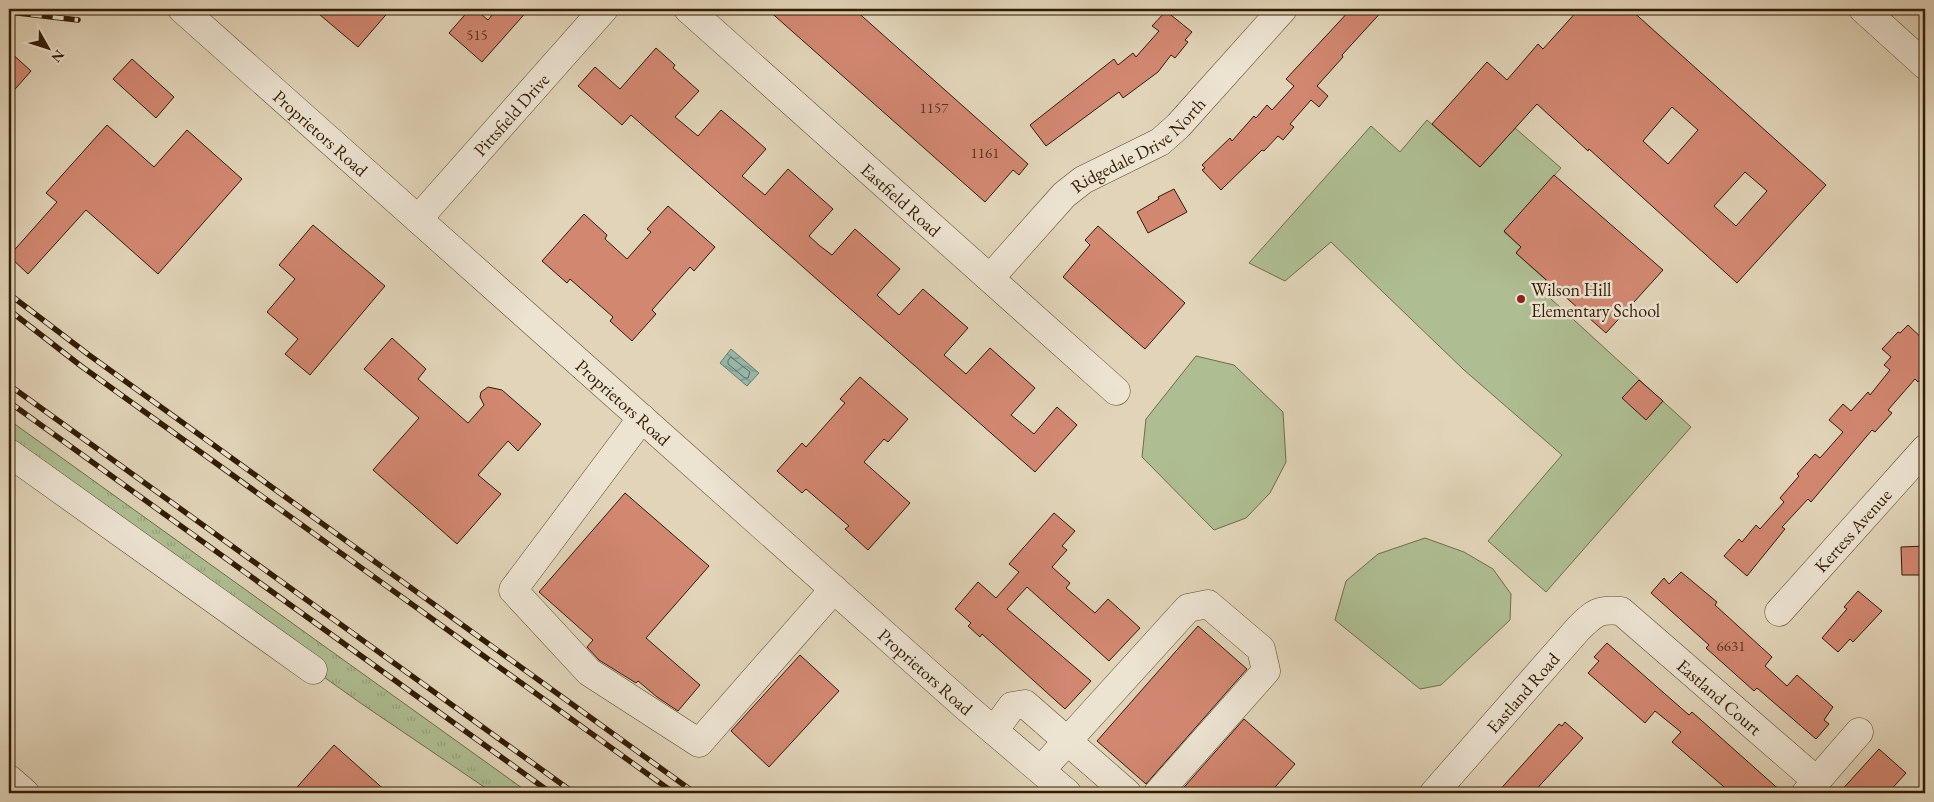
<svg xmlns="http://www.w3.org/2000/svg" width="1934" height="802" font-family="'EB Garamond',serif">
  <style>
    .grass { fill: url(#grass-tufts); stroke: #706c4a }
    .green { fill: #aebe92; stroke: #706c4a }
    .water { fill: url(#water-waves); stroke: #6d7968 }
    .lines { fill: none; stroke-linecap: round; stroke-linejoin: round }
    .shore { stroke: #646a57; stroke-width: 1 }
    .building { fill: #d28771; stroke: #321b03; fill-rule: evenodd }
    .minor-casing { stroke: #5e4930; stroke-width: 29 }
    .minor { stroke: #ece3d1; stroke-width: 28 }
    .rail-casing { stroke: #321b03; stroke-width: 5.5 }
    .rail { stroke: #ece3d1; stroke-width: 4; stroke-dasharray: 11; stroke-linecap: butt }
    .poi-dot { fill: #8f2418; stroke: #ece3d1; stroke-width: 2 }
    .labels { text-anchor: middle; dominant-baseline: central; stroke-width: 5; stroke-linejoin: round; paint-order: stroke }
    .number-label { font-size: 15px; fill: #5a361e }
    .street-label { font-size: 18px; fill: #321b03; stroke: #ece3d1 }
    .poi-label { font-size: 18px; fill: #321b03; stroke: #ece3d1; text-anchor: start }
  </style>
  <defs>
    <pattern id="grass-tufts" width="24" height="20" patternUnits="userSpaceOnUse" patternTransform="scale(1.25)"><rect width="24" height="20" fill="#aebe92"/><path d="M3 7l-1-3M5 7V3M7 7l1-3M15 17l-1-3M17 17v-4M19 17l1-3" fill="none" stroke="#96a37c"/></pattern>
    <pattern id="water-waves" width="16" height="10" patternUnits="userSpaceOnUse" patternTransform="scale(1.25)"><rect width="16" height="10" fill="#95b8ab"/><path d="M0 5q4-4 8 0t8 0" fill="none" stroke="#7a9589"/></pattern>
  </defs>
  <rect width="100%" height="100%" fill="#e1d4b8"/>
  <filter id="stains"><feTurbulence type="fractalNoise" baseFrequency=".004" numOctaves="4"/><feColorMatrix values="0 0 0 0 .2 0 0 0 0 .09 0 0 0 0 .02 0 0 0 .5 -.17"/></filter>
  <radialGradient id="worn" r=".72"><stop offset=".6" stop-color="#630" stop-opacity="0"/><stop offset="1" stop-color="#630" stop-opacity=".3"/></radialGradient>
  <polygon class="grass" points="9,420 529,793 493,793 359,702 9,453"/>
  <g class="green">
    <polygon points="1427,120 1480,167 1515,128 1561,168 1504,232 1521,247 1516,253 1546,280 1539,288 1691,427 1546,592 1488,541 1562,455 1464,370 1331,242 1285,281 1249,263 1371,126 1400,152"/>
    <polygon points="1196,356 1234,365 1283,412 1286,462 1270,493 1246,518 1214,530 1142,457 1146,419"/>
    <polygon points="1425,538 1464,552 1493,569 1511,594 1510,620 1441,685 1420,689 1335,620 1346,581 1378,554"/>
  </g>
  <polygon class="water" points="731,349 759,373 747,386 720,363"/>
  <g class="lines">
    <polygon class="shore" points="731,357 750,372 748,378 745,378 728,364 728,361"/>
  </g>
  <g class="building">
    <polygon points="313,9 391,9 358,47"/>
    <polygon points="470,9 475,9 488,20 497,9 529,9 482,62 449,33"/>
    <polygon points="767,9 854,9 1028,164 1019,175 1013,170 985,202"/>
    <polygon points="1351,9 1384,9 1342,55 1343,57 1317,86 1328,96 1319,107 1311,100 1290,124 1294,127 1283,140 1278,136 1264,151 1262,150 1221,190 1202,170 1205,168 1202,165 1230,138 1232,141 1254,116 1256,118 1267,105 1272,110 1294,86 1286,79"/>
    <path d="M1579,9H1630L1826,185L1737,283L1589,149L1588,151L1537,104L1480,167L1432,124L1487,62L1507,80L1538,44L1543,49ZM1672,107L1698,130L1668,164L1643,141ZM1745,172L1767,191L1736,226L1714,206Z"/>
    <polygon points="1166,11 1192,32 1185,40 1188,42 1175,58 1171,55 1158,72 1123,98 1119,92 1046,146 1030,125 1114,59 1118,65 1133,53 1136,57 1159,31 1152,26"/>
    <polygon points="656,48 675,65 673,68 699,91 675,117 698,136 721,110 747,132 766,149 742,176 765,195 788,169 833,209 809,236 820,246 832,255 855,229 900,269 877,295 899,315 923,289 968,328 944,355 966,374 990,348 1035,388 1011,415 1034,434 1057,407 1077,425 1035,472 631,115 622,125 578,86 595,67 620,89"/>
    <polygon points="9,51 31,71 9,96"/>
    <polygon points="132,59 174,97 156,118 113,79"/>
    <polygon points="107,125 154,167 187,130 242,179 158,274 86,210 28,274 9,256 57,202 46,193"/>
    <polygon points="1554,175 1663,270 1606,333 1516,253 1521,247 1504,231"/>
    <polygon points="1174,189 1187,212 1148,233 1137,212 1159,199 1158,197"/>
    <polygon points="668,206 715,247 694,271 690,267 652,310 656,314 632,341 610,321 613,317 570,279 567,283 542,261 584,214 607,235 605,239 627,259 651,232 647,229"/>
    <polygon points="313,225 385,286 310,375 285,354 298,339 267,312 295,279 279,265"/>
    <polygon points="1098,226 1185,303 1145,349 1063,277 1090,245 1085,240"/>
    <polygon points="1908,325 1925,341 1925,374 1918,382 1915,379 1888,410 1892,413 1875,432 1872,430 1811,502 1808,499 1782,527 1785,529 1747,576 1724,556 1739,539 1742,542 1756,525 1760,529 1784,502 1780,498 1799,476 1797,474 1815,454 1820,458 1843,432 1829,420 1843,404 1851,411 1868,392 1870,395 1890,370 1884,365 1891,357 1882,349 1898,332 1900,333"/>
    <polygon points="392,338 426,369 418,379 468,423 484,405 480,397 481,392 488,387 502,390 541,424 518,451 508,441 478,475 501,494 457,544 373,470 419,418 364,369"/>
    <polygon points="860,377 908,419 888,442 884,439 864,462 910,503 868,550 845,529 849,526 806,489 802,493 777,471 802,443 806,447 845,403 840,399"/>
    <polygon points="1639,380 1663,401 1646,420 1622,398"/>
    <polygon points="625,493 709,566 646,638 700,685 678,711 657,697 638,681 636,683 599,660 587,647 593,640 539,592"/>
    <polygon points="1054,513 1075,531 1062,546 1067,550 1052,567 1070,583 1066,588 1095,613 1108,599 1140,628 1109,661 1027,587 1007,609 1091,681 1065,709 982,634 980,637 968,626 971,623 955,609 978,582 996,598 1019,572 1009,564"/>
    <polygon points="1925,546 1925,575 1902,575 1901,547"/>
    <polygon points="1681,572 1717,602 1715,605 1772,657 1765,666 1787,686 1797,675 1833,707 1824,720 1829,724 1816,739 1757,688 1754,691 1706,648 1709,645 1651,593 1664,578 1669,584"/>
    <polygon points="1858,591 1882,611 1853,642 1850,639 1838,652 1822,638 1847,609 1844,607"/>
    <polygon points="1198,626 1247,669 1146,784 1097,741"/>
    <polygon points="1607,643 1689,715 1692,712 1783,793 1731,793 1672,742 1681,732 1655,711 1645,723 1588,673 1599,661 1594,657"/>
    <polygon points="800,655 839,691 769,767 731,731"/>
    <polygon points="1244,719 1295,764 1270,793 1179,793"/>
    <polygon points="1565,722 1583,738 1533,793 1497,793 1559,724 1562,726"/>
    <polygon points="334,745 388,793 292,793"/>
    <polygon points="1879,749 1906,773 1888,793 1839,793"/>
  </g>
  <g class="lines">
    <g class="minor-casing">
      <g id="minor">
        <path id="s1" d="M182,9L966,707L1067,793"/>
        <path id="s2" d="M688,9L1116,391"/>
        <polyline points="1863,9 1925,65"/>
        <path id="s3" d="M418,219L604,9"/>
        <path id="s4" d="M991,277L1064,195L1083,180L1160,142L1178,126L1283,9"/>
        <polyline points="642,418 513,590 589,672 699,743 834,589"/>
        <polyline points="9,453 313,670"/>
        <path id="s5" d="M1779,612L1925,449"/>
        <polyline points="994,731 1012,706 1025,704 1127,793"/>
        <polyline points="1041,770 1188,608 1208,604 1261,649 1266,671 1158,793"/>
        <polyline points="9,779 25,793"/>
        <path id="s6" d="M1434,793L1578,629C1594,613 1598,609 1621,611L1817,781"/>
        <polyline points="1806,793 1859,732"/>
      </g>
    </g>
    <use href="#minor" class="minor"/>
    <g class="rail-casing">
      <g id="rail">
        <polyline points="9,12 78,20"/>
        <polyline points="9,294 89,355 695,793"/>
        <polyline points="9,310 81,366 674,793"/>
        <polyline points="9,385 574,793"/>
        <polyline points="9,402 551,793"/>
      </g>
    </g>
    <use href="#rail" class="rail"/>
  </g>
  <circle class="poi-dot" cx="1521" cy="299" r="5"/>
  <g class="labels">
    <g class="number-label">
      <text x="477" y="34">515</text>
      <text x="934" y="107">1157</text>
      <text x="985" y="152">1161</text>
      <text x="1731" y="645">6631</text>
    </g>
    <g class="street-label">
      <text stroke="none"><textPath href="#s3" startOffset="140">Pittsfield Drive</textPath></text>
      <text stroke="none"><textPath href="#s1" startOffset="186">Proprietors Road</textPath></text>
      <text stroke="none"><textPath href="#s4" startOffset="200">Ridgedale Drive North</textPath></text>
      <text stroke="none"><textPath href="#s2" startOffset="286">Eastfield Road</textPath></text>
      <text stroke="none"><textPath href="#s1" startOffset="591">Proprietors Road</textPath></text>
      <text stroke="none"><textPath href="#s5" startOffset="110">Kertess Avenue</textPath></text>
      <text stroke="none"><textPath href="#s1" startOffset="996">Proprietors Road</textPath></text>
      <text stroke="none"><textPath href="#s6" startOffset="134">Eastland Road</textPath></text>
      <text stroke="none"><textPath href="#s6" startOffset="398">Eastland Court</textPath></text>
    </g>
    <g class="poi-label">
      <text x="1531" y="289">Wilson Hill<tspan x="1531" dy="21">Elementary School</tspan></text>
    </g>
  </g>
  <rect width="1934" height="802" fill="none" stroke="#e1d4b8" stroke-width="30"/>
  <rect x="10" y="10" width="1914" height="782" fill="none" stroke="#321b03" stroke-width="2.5"/>
  <rect x="15" y="15" width="1904" height="772" fill="none" stroke="#321b03"/>
  <g transform="translate(48 48) rotate(129)" stroke="#ece3d1" stroke-width="4" paint-order="stroke">
  <path d="M0-4L9 19L0 12L-9 19Z" fill="#321b03"/>
  <text y="-8" font-size="14" font-weight="bold" text-anchor="middle" fill="#321b03">N</text>
  </g>
  <rect width="100%" height="100%" filter="url(#stains)"/>
  <rect width="100%" height="100%" fill="url(#worn)"/>
</svg>
